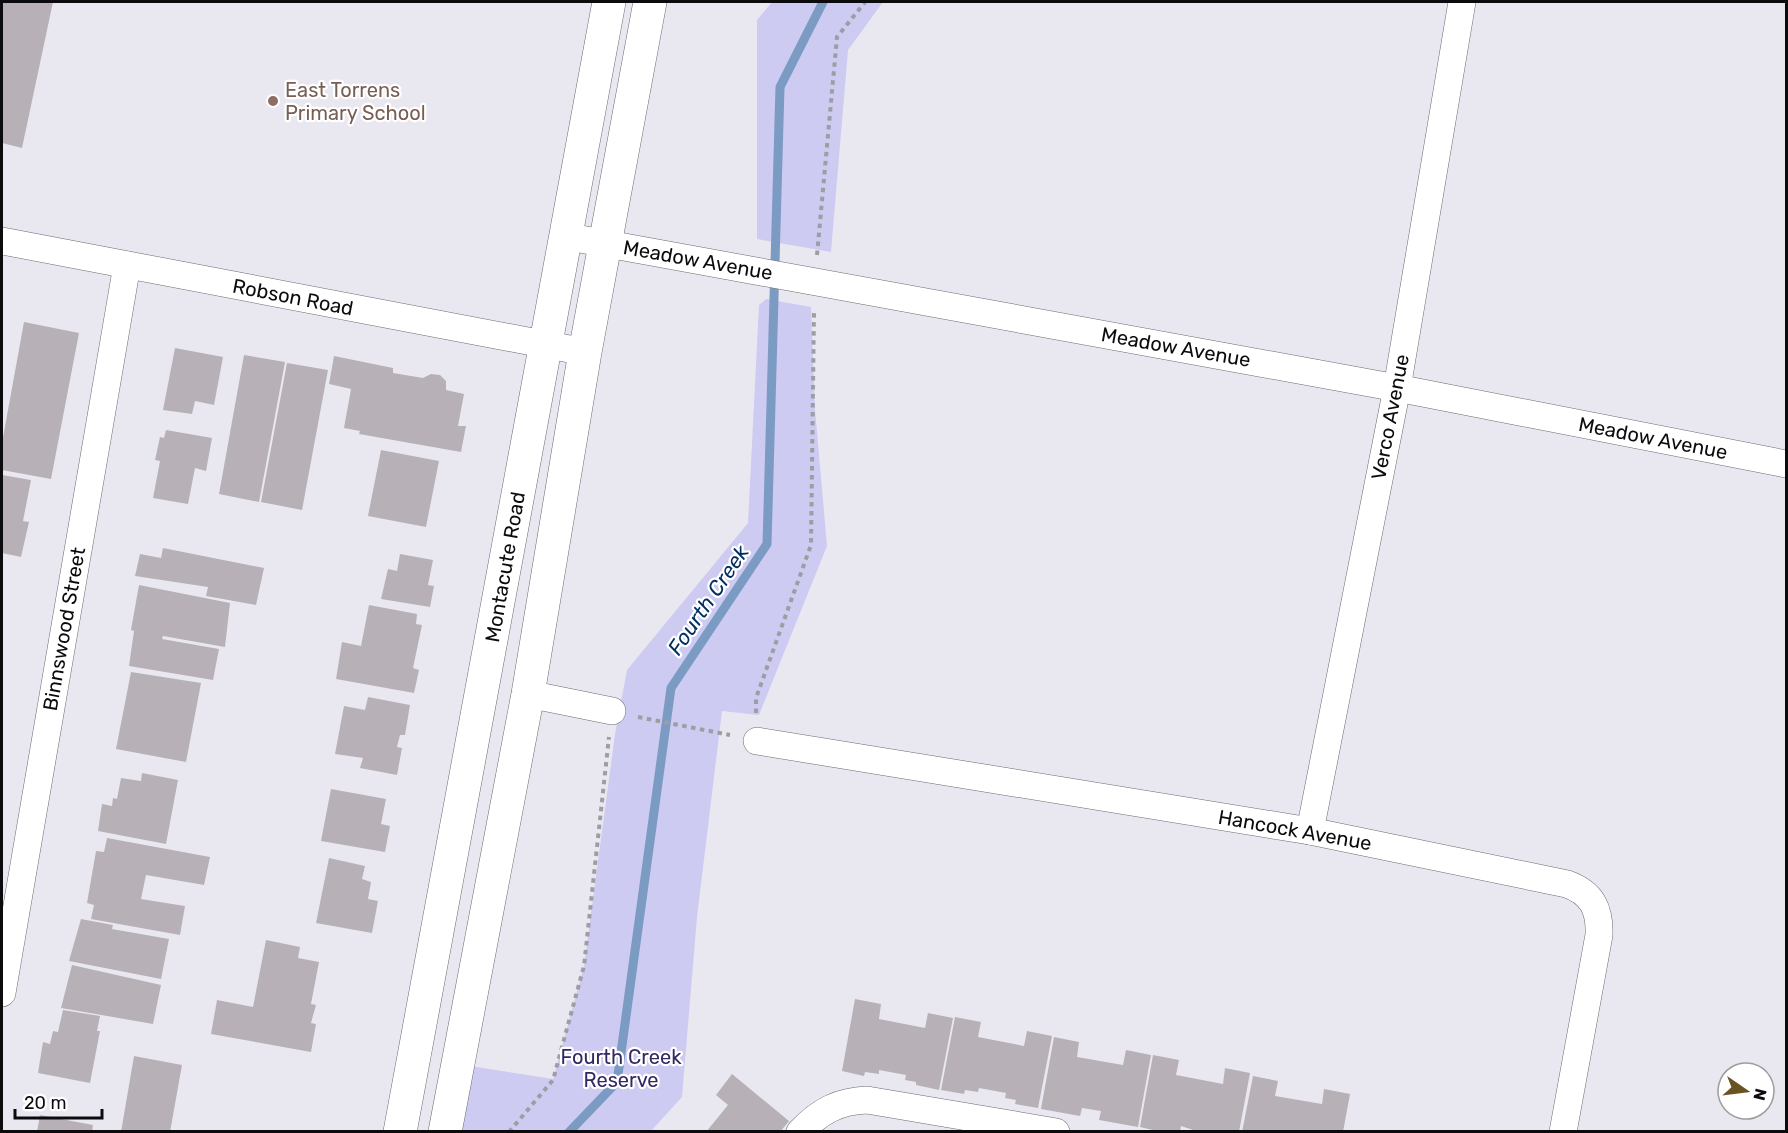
<svg xmlns="http://www.w3.org/2000/svg" width="1788" height="1133" font-family="Rubik,sans-serif">
  <style>
    .green { fill: #cdcbf1 }
    .lines { fill: none; stroke-linecap: round; stroke-linejoin: round }
    .stream { stroke: #7b9bc3; stroke-width: 9 }
    .building { fill: #b7b1b7 }
    .minor-casing { stroke: #6a6970; stroke-width: 28 }
    .secondary-casing { stroke: #6a6970; stroke-width: 34 }
    .path { stroke: #9e9da4; stroke-width: 4; stroke-dasharray: 4.5 4.5; stroke-linecap: butt }
    .minor { stroke: #fff; stroke-width: 27 }
    .secondary { stroke: #fff; stroke-width: 33 }
    .education-dot { fill: #8d6e63; stroke: #fff; stroke-width: 2 }
    .labels { text-anchor: middle; dominant-baseline: central; stroke-width: 4.5; stroke-linejoin: round; paint-order: stroke }
    .education-label { font-size: 20px; fill: #785e54; stroke: #fff; text-anchor: start }
    .street-label { font-size: 20px; fill: #0b0b0e; stroke: #fff }
    .park-label { font-size: 20px; fill: #332863; stroke: #fff }
    .water-label { font-size: 21px; font-style: italic; fill: #002e5f; stroke: #fff }
  </style>
  <rect width="100%" height="100%" fill="#e9e8f1"/>
  <g class="green">
    <polygon points="772,2 883,2 848,50 831,252 757,239 757,20"/>
    <polygon points="766,299 811,307 815,409 827,546 759,715 722,711 697,917 682,1097 651,1131 458,1132 470,1066 553,1079 584,966 615,734 627,670 748,523 759,305"/>
  </g>
  <g class="lines">
    <polyline class="stream" points="569,1132 617,1082 671,688 767,544 780,87 823,2"/>
  </g>
  <g class="building">
    <polygon points="2,2 53,2 22,148 2,143"/>
    <polygon points="24,322 79,333 51,479 2,470 2,443"/>
    <polygon points="175,348 223,357 214,405 195,401 192,414 163,410"/>
    <polygon points="244,355 285,362 259,502 219,494"/>
    <polygon points="334,356 393,368 393,373 423,378 431,374 440,375 446,381 446,390 464,394 458,426 466,426 461,452 359,434 360,431 344,428 351,389 329,384"/>
    <polygon points="287,363 328,370 302,510 261,502"/>
    <polygon points="166,430 212,438 206,471 195,468 188,504 153,498 160,461 155,460 160,437 164,438"/>
    <polygon points="381,450 439,461 426,527 368,516"/>
    <polygon points="2,475 31,480 23,521 29,522 21,557 2,553"/>
    <polygon points="163,548 264,568 256,605 206,596 208,587 135,576 140,554 161,558"/>
    <polygon points="400,554 433,560 428,585 434,586 430,607 381,599 388,569 397,571"/>
    <polygon points="139,585 230,603 225,647 163,636 162,639 219,649 213,680 129,666 134,631 131,630"/>
    <polygon points="369,605 417,614 416,624 422,625 413,668 419,670 414,693 336,679 342,642 361,646"/>
    <polygon points="131,672 201,683 186,762 116,749"/>
    <polygon points="368,697 410,705 405,735 400,735 397,747 402,748 397,775 360,768 363,758 335,754 344,706 365,710"/>
    <polygon points="142,773 178,780 166,844 98,831 102,804 112,806 113,798 117,799 121,778 141,781"/>
    <polygon points="331,789 386,799 381,824 390,826 385,852 321,841"/>
    <polygon points="107,838 210,857 204,885 146,875 141,899 185,906 180,935 91,919 94,905 87,903 96,851 104,852"/>
    <polygon points="329,858 365,866 362,879 371,882 368,899 378,901 372,933 316,923"/>
    <polygon points="81,919 113,925 112,929 169,939 161,979 69,961"/>
    <polygon points="266,940 300,947 298,958 319,962 311,1004 316,1005 311,1023 316,1024 311,1052 211,1034 217,1000 253,1007"/>
    <polygon points="72,965 161,985 153,1024 61,1008"/>
    <polygon points="855,999 881,1004 879,1019 925,1028 928,1013 953,1018 939,1090 916,1085 916,1082 905,1080 906,1075 879,1070 879,1074 865,1072 864,1076 842,1071"/>
    <polygon points="63,1010 100,1016 97,1031 100,1031 90,1083 38,1073 43,1042 50,1044 53,1031 58,1032"/>
    <polygon points="955,1017 981,1022 978,1037 1024,1046 1027,1031 1052,1036 1038,1108 1015,1104 1016,1100 1005,1098 1006,1093 979,1088 978,1092 965,1090 964,1094 941,1090"/>
    <polygon points="1054,1037 1079,1042 1077,1057 1123,1065 1126,1050 1151,1055 1138,1127 1099,1120 1101,1111 1082,1108 1080,1116 1041,1109"/>
    <polygon points="1153,1055 1179,1060 1176,1075 1223,1084 1225,1068 1250,1073 1239,1132 1199,1132 1181,1126 1180,1132 1161,1132 1140,1127"/>
    <polygon points="134,1056 182,1065 170,1132 121,1132"/>
    <polygon points="732,1074 789,1121 780,1132 706,1132 728,1105 716,1095"/>
    <polygon points="1253,1076 1278,1081 1275,1096 1322,1104 1324,1089 1350,1094 1343,1132 1242,1132"/>
    <polygon points="40,1115 93,1125 92,1132 37,1132"/>
  </g>
  <g class="lines">
    <g class="minor-casing">
      <g id="minor">
        <polyline points="564,236 1397,388 1786,464"/>
        <polyline points="2,241 585,352"/>
        <polyline points="528,694 612,711"/>
        <path d="M757,741L1310,831L1567,884C1592,893 1600,909 1599,935L1563,1132"/>
        <polyline points="1310,831 1397,388 1462,2"/>
        <polyline points="2,993 127,265"/>
        <path d="M800,1132C820,1111 839,1101 867,1100L1056,1132"/>
      </g>
    </g>
    <g class="secondary-casing">
      <g id="secondary">
        <polyline points="400,1132 609,2"/>
        <polyline points="445,1132 528,694 585,352 650,2"/>
      </g>
    </g>
    <g class="path">
      <polyline points="817,255 837,37 865,2"/>
      <polyline points="756,713 756,698 811,545 814,310"/>
      <polyline points="638,717 730,735"/>
      <polyline points="509,1132 553,1080 584,966 609,737"/>
    </g>
    <use href="#minor" class="minor"/>
    <use href="#secondary" class="secondary"/>
  </g>
  <circle class="education-dot" cx="273" cy="101" r="6"/>
  <g class="labels">
    <g class="education-label">
      <text x="285" y="90">East Torrens<tspan x="285" dy="23">Primary School</tspan></text>
    </g>
    <g class="street-label">
      <text transform="translate(698 260) rotate(10)">Meadow Avenue</text>
      <text transform="translate(293 297) rotate(11)">Robson Road</text>
      <text transform="translate(1176 347) rotate(10)">Meadow Avenue</text>
      <text transform="translate(1390 417) rotate(-79)">Verco Avenue</text>
      <text transform="translate(1653 438) rotate(11)">Meadow Avenue</text>
      <text transform="translate(505 567) rotate(-80)">Montacute Road</text>
      <text transform="translate(64 629) rotate(-80)">Binnswood Street</text>
      <text transform="translate(1295 830) rotate(10)">Hancock Avenue</text>
    </g>
    <g class="park-label">
      <text x="621" y="1057">Fourth Creek<tspan x="621" dy="23">Reserve</tspan></text>
    </g>
    <g class="water-label">
      <text transform="translate(708 600) rotate(-56)">Fourth Creek</text>
    </g>
  </g>
  <rect width="1788" height="1133" fill="none" stroke="#0b0b0e" stroke-width="6"/>
  <g transform="translate(1746 1091) rotate(104)"><circle r="28" fill="#ffffff" stroke="#9d9d9f" stroke-width="1.5"/>
  <path d="M0-4.5L10 22L0 15L-10 22Z" fill="#6b5223"/>
  <text y="-9" font-size="16" font-weight="bold" text-anchor="middle" fill="#0b0b0e">N</text>
  </g>
  <path d="M15 1109v9h87v-9" fill="none" stroke="#0b0b0e" stroke-width="3"/>
  <text x="24" y="1109" font-size="18" fill="#0b0b0e" stroke="#ffffff" stroke-width="4.5" paint-order="stroke">20 m</text>
</svg>
